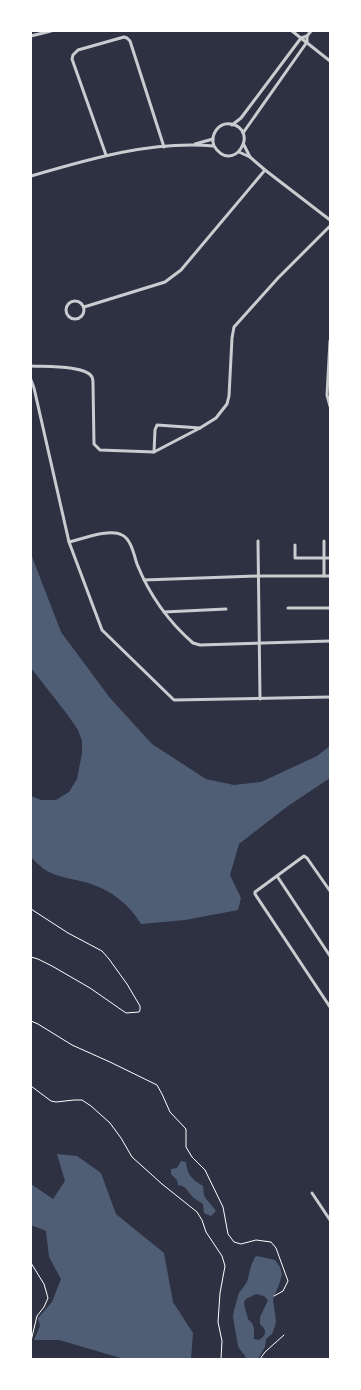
<svg xmlns="http://www.w3.org/2000/svg" width="361" height="1390" font-family="'Nunito Sans',sans-serif">
  <style>
    .water { fill: #4f5d75; fill-rule: evenodd }
    .lines { fill: none; stroke-linecap: round; stroke-linejoin: round }
    .path { stroke: #fff; stroke-width: 1 }
    .minor { stroke: #caccd0; stroke-width: 3 }
  </style>
  <rect width="100%" height="100%" fill="#2d3142"/>
  <g class="water">
    <path d="M31,554L61,632L110,698L152,744L206,779L234,785L261,782L317,756L330,746V778L288,806L239,844L230,875L241,898L238,910L185,920L141,924C129,904 111,890 88,883C63,876 49,878 31,857V796L41,800H56L69,792L77,779L82,753V741L78,730L67,714L31,668Z"/>
    <polygon points="57,1154 77,1156 101,1173 116,1214 164,1253 173,1302 193,1333 191,1359 124,1359 59,1340 34,1340 40,1326 38,1318 52,1302 61,1279 49,1257 46,1231 31,1225 31,1184 53,1199 65,1181"/>
    <path d="M181,1161L186,1162C187,1175 192,1179 203,1186L204,1196L216,1211L211,1216L204,1213L203,1204C199,1201 194,1199 191,1195C186,1190 188,1187 178,1185L177,1180L171,1174V1169L177,1168Z"/>
    <path d="M257,1256L275,1260L280,1267L282,1274L280,1282L273,1299L276,1321L275,1326L272,1334L266,1339L265,1347L258,1359H246C245,1354 240,1351 238,1346L233,1317L234,1310L239,1293L247,1282L251,1266L255,1257ZM256,1294L264,1296L268,1300L260,1317V1324C267,1330 267,1335 259,1340L254,1339V1328L252,1323L248,1319L245,1308L244,1302L246,1299Z"/>
  </g>
  <g class="lines">
    <g class="path">
      <polyline points="31,909 68,933 102,951 109,959 127,984 140,1006 140,1010 139,1012 126,1013 90,988 52,966 38,959 31,957"/>
      <polyline points="31,1021 38,1024 72,1045 110,1062 157,1085 162,1094 170,1112 186,1129 186,1147 192,1157 205,1170 223,1207 228,1234 234,1242 241,1244 256,1240 271,1242 276,1248 288,1281 283,1291 274,1296"/>
      <polyline points="31,1086 51,1101 56,1102 74,1100 82,1100 91,1106 110,1123 121,1138 132,1157 162,1184 197,1212 202,1220 206,1232 222,1256 225,1266 220,1293 218,1322 222,1341 221,1359"/>
      <polyline points="31,1263 44,1284 48,1298 44,1307 37,1316 31,1341"/>
      <polyline points="31,1351 31,1356"/>
      <polyline points="260,1359 265,1352 284,1335"/>
    </g>
    <g class="minor">
      <polyline points="292,31 330,61"/>
      <polyline points="31,36 51,31"/>
      <polyline points="232,125 241,118 301,38 307,36"/>
      <polyline points="243,133 307,42 307,36 311,31"/>
      <polyline points="195,144 213,139"/>
      <polyline points="244,145 250,157 265,170 330,220"/>
      <polyline points="239,152 250,157"/>
      <polyline points="106,155 72,59 73,55 78,50 124,37 127,38 130,41 164,147"/>
      <path d="M31,176C89,159 153,140 214,146C233,176 261,130 231,124C218,122 210,135 214,146"/>
      <circle cx="75" cy="310" r="9"/>
      <polyline points="84,307 165,282 181,270 265,170"/>
      <polyline points="330,341 327,395 330,406"/>
      <path d="M31,366C44,367 86,365 92,377C93,379 93,381 93,383L94,444L100,450L154,452L200,428L216,418L227,404L229,396L232,338L234,327L278,278L330,226"/>
      <polyline points="31,380 34,388 69,542 102,630 174,700 330,697"/>
      <polyline points="154,452 155,430 157,425 200,428"/>
      <polyline points="258,541 260,699"/>
      <polyline points="324,541 324,576"/>
      <path d="M69,542C82,539 110,528 122,535C131,539 134,555 137,564C149,594 169,622 193,643L200,645L330,641"/>
      <polyline points="295,545 295,558 330,558"/>
      <polyline points="144,580 258,576 330,576"/>
      <polyline points="288,608 330,608"/>
      <polyline points="164,612 226,609"/>
      <polyline points="277,876 330,956"/>
      <polyline points="330,891 307,858 304,856 255,892 255,894 330,1007"/>
      <polyline points="312,1193 330,1220"/>
    </g>
  </g>
  <rect width="361" height="1390" fill="none" stroke="#ffffff" stroke-width="64"/>
</svg>
